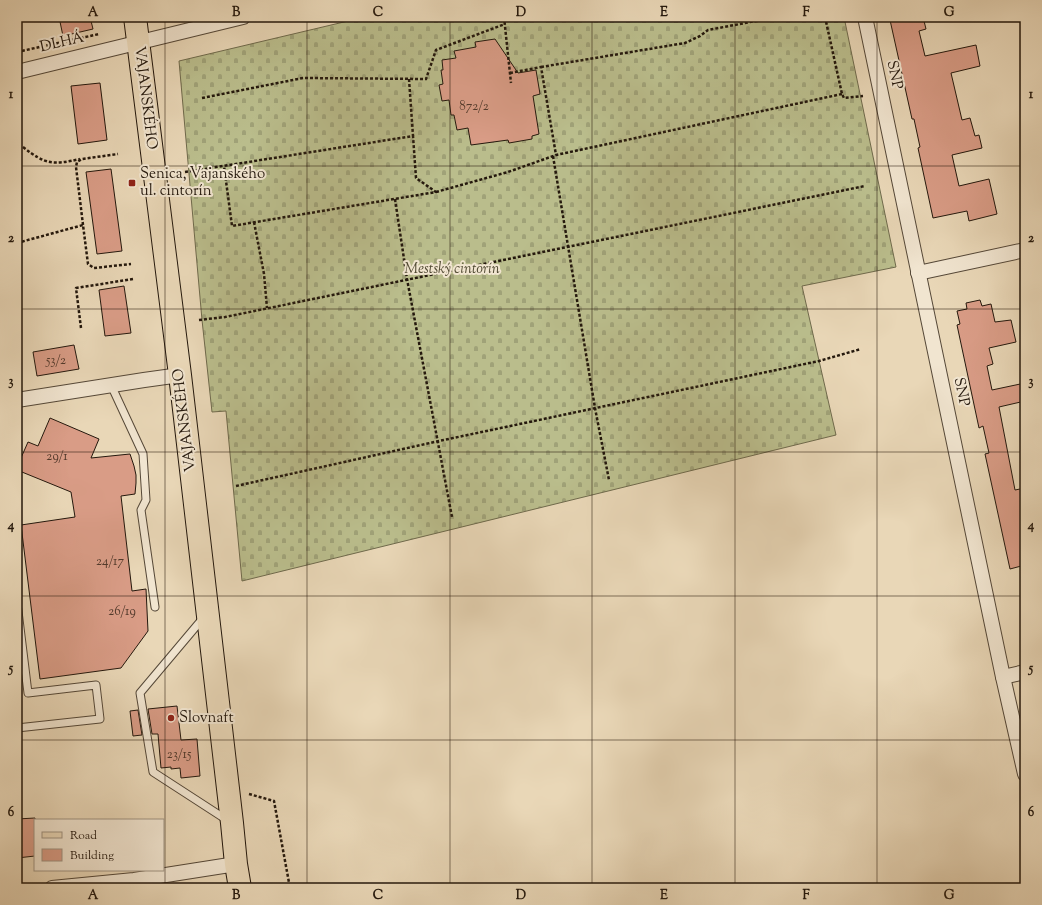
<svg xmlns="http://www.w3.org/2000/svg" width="1042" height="905" font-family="'Sorts Mill Goudy',serif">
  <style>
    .cemetery { fill: url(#cemetery-stones); stroke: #6f6a4c }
    .building { fill: #d99c86; stroke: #24180d }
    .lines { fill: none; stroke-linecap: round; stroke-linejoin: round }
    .service-casing { stroke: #554838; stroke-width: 9 }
    .minor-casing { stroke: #554838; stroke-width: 16 }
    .primary-casing { stroke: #24180d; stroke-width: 24 }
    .path { stroke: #24180d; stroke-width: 2.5; stroke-dasharray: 3 2; stroke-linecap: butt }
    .service { stroke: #f1e5d0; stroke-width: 7 }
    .minor { stroke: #f1e5d0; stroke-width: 14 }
    .primary { stroke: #e9d7b7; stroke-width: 22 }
    .grid { fill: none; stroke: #24180d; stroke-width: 1; stroke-opacity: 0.55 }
    .poi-dot { fill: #8f2418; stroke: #f1e5d0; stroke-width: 1.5 }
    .labels { text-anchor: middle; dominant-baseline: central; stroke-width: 4; stroke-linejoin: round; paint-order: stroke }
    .number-label { font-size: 13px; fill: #51392b }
    .street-label { font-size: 15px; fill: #24180d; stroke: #f1e5d0 }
    .poi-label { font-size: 15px; fill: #24180d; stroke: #f1e5d0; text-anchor: start }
    .park-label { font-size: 15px; font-style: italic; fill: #514a33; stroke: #f1e5d0 }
    .neatline { fill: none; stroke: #24180d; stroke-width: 1.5 }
    .grid-label { font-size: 13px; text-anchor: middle; font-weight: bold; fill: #24180d }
  </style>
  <defs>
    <pattern id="cemetery-stones" width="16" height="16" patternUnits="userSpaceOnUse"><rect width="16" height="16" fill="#babd8c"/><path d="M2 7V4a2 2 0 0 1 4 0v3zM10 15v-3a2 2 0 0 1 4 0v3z" fill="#a0a278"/></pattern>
  </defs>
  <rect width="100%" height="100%" fill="#e9d7b7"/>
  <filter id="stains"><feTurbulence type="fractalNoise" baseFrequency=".005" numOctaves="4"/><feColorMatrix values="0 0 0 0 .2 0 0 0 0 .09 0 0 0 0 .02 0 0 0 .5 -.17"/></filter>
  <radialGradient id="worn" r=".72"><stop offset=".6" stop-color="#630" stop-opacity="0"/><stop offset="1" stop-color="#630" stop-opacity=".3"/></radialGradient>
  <polygon class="cemetery" points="365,17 844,17 896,267 802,286 836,435 242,581 226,411 212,412 202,320 179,61"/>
  <g class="building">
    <polygon points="59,17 90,17 93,29 63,36"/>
    <polygon points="905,17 923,17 926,29 919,31 925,56 976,45 980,66 951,73 962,120 970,118 975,136 979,135 982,148 952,155 959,186 989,179 997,214 969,221 967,211 933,218 918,148 920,147 914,119 912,119 890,20"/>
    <polygon points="495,39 518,73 536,70 540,94 533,96 539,134 532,136 532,139 509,143 508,140 471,145 468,128 457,130 454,115 451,115 449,100 442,101 439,85 443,84 441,70 443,70 442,60 456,58 454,51 476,47 475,42"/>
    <polygon points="100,83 107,140 78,144 71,86"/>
    <polygon points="111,169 122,251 97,254 86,172"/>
    <polygon points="124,286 131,333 105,336 99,290"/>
    <polygon points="980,300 982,306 991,304 995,322 1011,320 1016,342 989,348 993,364 987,366 992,390 1025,383 1025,401 999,407 1015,490 1025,488 1025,565 1010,569 985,454 989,453 983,426 979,428 957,325 960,324 957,311 967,309 966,303"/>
    <polygon points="74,345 79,369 37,376 33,352"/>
    <polygon points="50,418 99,439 91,458 130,454 134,466 136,475 136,483 135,494 121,496 132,591 146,589 148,631 121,668 40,679 21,525 75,517 71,492 17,470 17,467 28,442 38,446"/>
    <polygon points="177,706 181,740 197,739 200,776 181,778 180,768 171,769 171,767 161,768 158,734 152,734 148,709"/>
    <polygon points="138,710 142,735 133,736 130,711"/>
    <polygon points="35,818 35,856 17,858 17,819"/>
  </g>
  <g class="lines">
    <g class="service-casing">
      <g id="service">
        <polyline points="111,385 143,454 146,500 141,510 155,607"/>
        <polyline points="17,603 28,693 96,685 100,719 17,728"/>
        <polyline points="204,617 140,693 153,772 227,820"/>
      </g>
    </g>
    <g class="minor-casing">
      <g id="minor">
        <polyline points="865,17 1003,677 1025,774"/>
        <polyline points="17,72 243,17"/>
        <polyline points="918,273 1025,250"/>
        <polyline points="17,400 144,380 180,375"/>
        <polyline points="1003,677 1025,672"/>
        <polyline points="52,888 134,880 236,864"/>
      </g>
    </g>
    <g class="primary-casing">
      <polyline id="primary" points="135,17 180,375 232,823 236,864 240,888"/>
    </g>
    <g class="path">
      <polyline points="504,17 511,83"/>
      <polyline points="825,17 842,94 844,98 863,96"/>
      <polyline points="17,52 99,34"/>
      <polyline points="541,67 685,43 700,36 708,30 777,17"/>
      <polyline points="510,73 541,67 556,155"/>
      <polyline points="409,79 413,136"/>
      <polyline points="202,98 303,78 426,79 436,50 505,24"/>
      <path d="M23,147C46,165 53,165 80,159"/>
      <polyline points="553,156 595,408 609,480"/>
      <polyline points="185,172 413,136 416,178 436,192 232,226 224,166"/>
      <polyline points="436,192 508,172 556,155 842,94"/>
      <polyline points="395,199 407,279 452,517"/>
      <polyline points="254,222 264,274 267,308"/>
      <polyline points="83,225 76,167 77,162 82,159 118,154"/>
      <polyline points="17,243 83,225 88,264 94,268 131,264"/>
      <polyline points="199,320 225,317 865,186"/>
      <polyline points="81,328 76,288 133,279"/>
      <polyline points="236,486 439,441 819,361 861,349"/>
      <polyline points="249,794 274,801 290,888"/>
    </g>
    <use href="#service" class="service"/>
    <use href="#minor" class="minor"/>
    <use href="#primary" class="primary"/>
  </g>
  <path class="grid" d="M165,17V888M307,17V888M450,17V888M592,17V888M735,17V888M877,17V888M17,166H1025M17,309H1025M17,452H1025M17,596H1025M17,740H1025"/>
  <g class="poi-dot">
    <rect x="128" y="179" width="8" height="8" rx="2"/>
    <circle cx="171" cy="718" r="4"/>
  </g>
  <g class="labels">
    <g class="number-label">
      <text x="474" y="107">872/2</text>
      <text x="56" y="361">53/2</text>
      <text x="57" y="457">29/1</text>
      <text x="110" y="562">24/17</text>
      <text x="122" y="612">26/19</text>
      <text x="179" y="755">23/15</text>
    </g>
    <g class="street-label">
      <text transform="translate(62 43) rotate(-13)">DLHÁ</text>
      <text transform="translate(894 75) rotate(78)">SNP</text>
      <text transform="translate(145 98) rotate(83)">VAJANSKÉHO</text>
      <text transform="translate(961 392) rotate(78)">SNP</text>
      <text transform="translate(185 420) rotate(-97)">VAJANSKÉHO</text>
    </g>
    <g class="poi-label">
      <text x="140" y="174">Senica, Vajanského<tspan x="140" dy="17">ul. cintorín</tspan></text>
      <text x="179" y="718">Slovnaft</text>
    </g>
    <g class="park-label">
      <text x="452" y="269">Mestský cintorín</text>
    </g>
  </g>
  <rect width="1042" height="905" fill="none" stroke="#e9d7b7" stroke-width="44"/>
  <rect x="34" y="819" width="130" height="52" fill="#f1e5d0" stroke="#9f9382"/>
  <rect x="42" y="832" width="20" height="6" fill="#e9d7b7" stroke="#9f9382"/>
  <text x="70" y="839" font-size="12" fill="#24180d">Road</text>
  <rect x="42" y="849" width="20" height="12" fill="#d99c86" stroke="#9f9382"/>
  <text x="70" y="859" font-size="12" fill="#24180d">Building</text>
  <rect x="22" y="22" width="998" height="861" class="neatline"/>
  <g class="grid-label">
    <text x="93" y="16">A</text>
    <text x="236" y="16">B</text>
    <text x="378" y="16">C</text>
    <text x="521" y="16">D</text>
    <text x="664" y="16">E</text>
    <text x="806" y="16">F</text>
    <text x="949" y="16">G</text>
    <text x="11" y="98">1</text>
    <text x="1031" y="98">1</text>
    <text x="11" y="242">2</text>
    <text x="1031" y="242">2</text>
    <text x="11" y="385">3</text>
    <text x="1031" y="385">3</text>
    <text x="11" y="529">4</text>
    <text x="1031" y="529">4</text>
    <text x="11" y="672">5</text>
    <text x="1031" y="672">5</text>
    <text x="11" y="816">6</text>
    <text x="1031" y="816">6</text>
    <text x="93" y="899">A</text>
    <text x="236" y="899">B</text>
    <text x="378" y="899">C</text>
    <text x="521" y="899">D</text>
    <text x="664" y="899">E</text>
    <text x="806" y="899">F</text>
    <text x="949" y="899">G</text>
  </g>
  <rect width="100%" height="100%" filter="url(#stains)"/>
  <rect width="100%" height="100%" fill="url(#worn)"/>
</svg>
